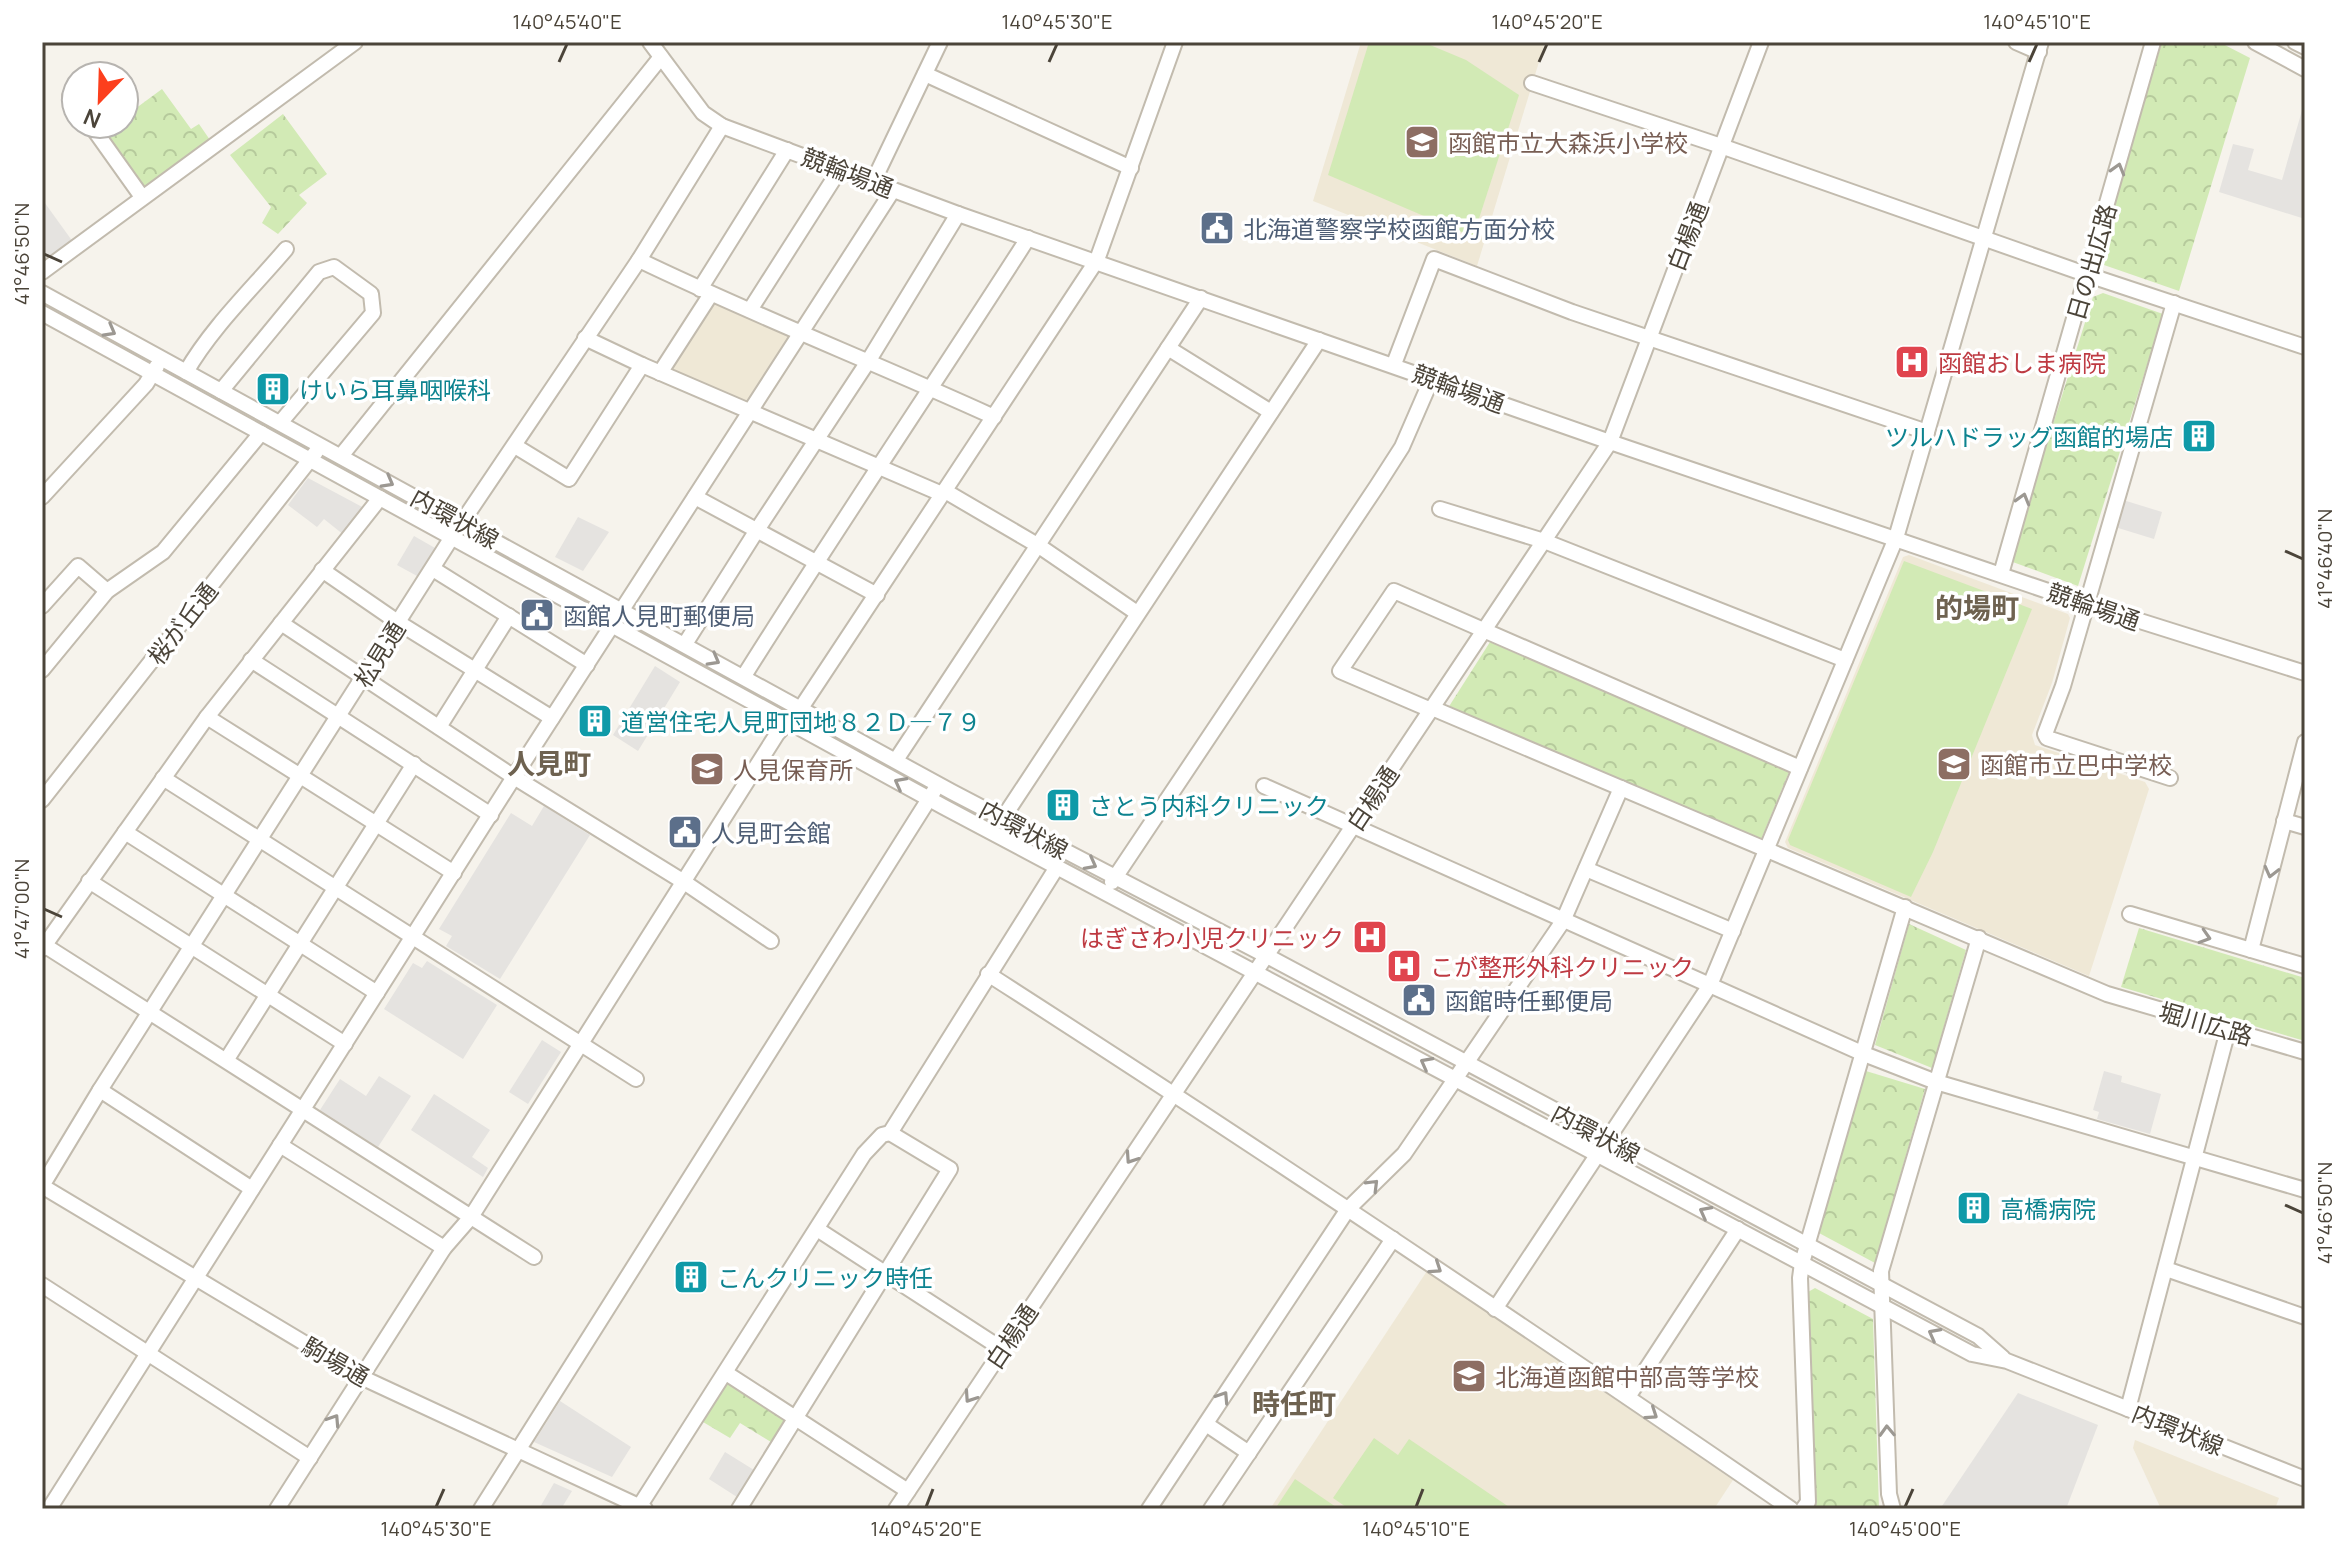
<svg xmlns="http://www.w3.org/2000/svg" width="2347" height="1551" font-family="Manrope,'Noto Sans JP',sans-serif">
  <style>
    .education { fill: #efe8d6 }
    .forest { fill: url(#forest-crowns) }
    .pitch { fill: #d2eab5 }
    .parking { fill: #e5e3e0 }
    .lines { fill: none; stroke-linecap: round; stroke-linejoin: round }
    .minor-casing { stroke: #c2bbae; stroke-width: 18 }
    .minor { stroke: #fff; stroke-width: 14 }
    .oneway { stroke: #9c9892 }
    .ticks { fill: none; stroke: #4b4439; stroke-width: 3 }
    .labels { text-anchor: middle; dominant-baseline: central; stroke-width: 7; stroke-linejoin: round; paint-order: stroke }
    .education-label { font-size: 24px; fill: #785e54; stroke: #fff; text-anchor: start }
    .street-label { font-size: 24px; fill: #4b4439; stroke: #fff }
    .service-label { font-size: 24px; fill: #4e5e75; stroke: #fff; text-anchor: start }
    .health-label { font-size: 24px; fill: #be3a42; stroke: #fff; text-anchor: start }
    .culture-label { font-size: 24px; fill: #0d838f; stroke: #fff; text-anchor: start }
    .quarter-label { font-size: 28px; font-weight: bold; fill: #6e6250; stroke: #fff }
    .neatline { fill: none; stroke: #4b4439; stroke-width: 3 }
    .ticks-label { font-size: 20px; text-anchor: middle; fill: #4b4439 }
  </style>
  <defs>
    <pattern id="forest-crowns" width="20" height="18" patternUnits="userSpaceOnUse" patternTransform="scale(2)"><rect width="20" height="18" fill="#d2eab5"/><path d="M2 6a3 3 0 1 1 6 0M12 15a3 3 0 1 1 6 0" fill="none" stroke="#b6ca9c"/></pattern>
  </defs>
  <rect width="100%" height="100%" fill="#f6f3ec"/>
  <g class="education">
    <polygon points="1361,42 1545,42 1477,266 1313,201"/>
    <polygon points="713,303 791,336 748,404 669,369"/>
    <polygon points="1909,555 2068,614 2070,618 2052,683 2032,735 2035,745 2145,782 2149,789 2089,976 1788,848 1785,842 1903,557"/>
    <polygon points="1427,1271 1733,1480 1714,1509 1270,1509"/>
    <polygon points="2135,1440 2279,1498 2275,1509 2161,1509 2133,1448"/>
  </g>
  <g class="forest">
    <polygon points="2162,42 2219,42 2250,58 2179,291 2104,265 2099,257"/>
    <polygon points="162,89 191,129 199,124 210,140 145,188 103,133 115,124 124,124 124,117"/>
    <polygon points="283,114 327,174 299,195 307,203 278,234 262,223 271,207 230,155"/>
    <polygon points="2103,293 2163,314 2078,586 2010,561 2093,297"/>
    <polygon points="1490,642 1789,772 1760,842 1448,708"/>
    <polygon points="1909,924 1966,950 1932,1068 1875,1045"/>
    <polygon points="2139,928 2305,978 2305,1041 2121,987"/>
    <polygon points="1866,1071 1925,1089 1875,1263 1819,1233"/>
    <polygon points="1815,1288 1873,1319 1879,1509 1816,1508 1808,1292"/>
    <polygon points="728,1382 788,1415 771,1442 740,1423 730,1438 703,1422"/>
  </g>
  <g class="pitch">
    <polygon points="1369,42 1423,42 1466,60 1519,95 1473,237 1328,175"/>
    <polygon points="1904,561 2032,609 1933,852 1911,897 1790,845 1788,840"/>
    <polygon points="1374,1438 1398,1455 1409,1439 1512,1509 1349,1509 1333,1498"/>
    <polygon points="1295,1479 1339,1509 1275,1509"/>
  </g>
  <g class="parking">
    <polygon points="2305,100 2305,219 2219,192 2233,144 2254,149 2248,170 2282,180"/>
    <polygon points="42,199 73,242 42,264"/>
    <polygon points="308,478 366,509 344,535 324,519 317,527 288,505"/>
    <polygon points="2123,500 2162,512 2154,539 2115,527"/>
    <polygon points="578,517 609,532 583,571 555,557"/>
    <polygon points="414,536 435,548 417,576 397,565"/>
    <polygon points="655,666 680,682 638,751 613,735"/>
    <polygon points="544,806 590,835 500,979 446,946 452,936 439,929 511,813 532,826"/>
    <polygon points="427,961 497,1005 463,1059 384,1009 413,963 422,968"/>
    <polygon points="542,1040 561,1052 528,1104 509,1092"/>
    <polygon points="2104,1071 2122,1076 2121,1082 2161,1094 2150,1134 2097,1119 2099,1112 2093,1110"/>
    <polygon points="379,1076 411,1096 378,1147 320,1110 340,1079 366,1096"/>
    <polygon points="434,1094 490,1130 472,1157 488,1168 483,1177 411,1130"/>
    <polygon points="2018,1393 2098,1425 2066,1509 1940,1509"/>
    <polygon points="560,1401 631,1447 612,1477 534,1442"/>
    <polygon points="725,1452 754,1470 737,1497 709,1479"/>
    <polygon points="554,1483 572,1491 561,1509 539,1509"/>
  </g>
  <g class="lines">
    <g class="minor-casing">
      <g id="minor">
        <polyline points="650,42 703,113 722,126 958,214 1610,442 2086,604 2305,673"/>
        <polyline points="2016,42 2039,52"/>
        <polyline points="2255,42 2305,69"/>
        <polyline points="2295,42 2305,47"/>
        <polyline points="925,74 1131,168"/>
        <polyline points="1532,83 1721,146 2088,275 2305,347"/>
        <polyline points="70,96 76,105"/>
        <polyline points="90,124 142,197"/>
        <polyline points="873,182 940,42"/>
        <path d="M639,260C755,316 876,363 994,417"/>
        <polyline points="42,272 355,42"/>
        <polyline points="700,289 787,150"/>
        <polyline points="42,293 952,792 1267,956 1978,1336 2003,1358"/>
        <polyline points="750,310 840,169"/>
        <polyline points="42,313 944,807 1972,1354 2007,1361 2305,1479"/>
        <polyline points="585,338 642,365 942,494"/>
        <polyline points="1168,348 1271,412"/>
        <polyline points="1394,364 1434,259 1572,312 1927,432"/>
        <path d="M186,372C212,327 252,289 286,249"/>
        <polyline points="660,373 711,294"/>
        <polyline points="221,391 319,272 334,267 371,294 373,313 280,423"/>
        <polyline points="515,446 569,479 642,365"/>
        <polyline points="341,456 661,57"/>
        <polyline points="945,491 1039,546 1137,613"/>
        <polyline points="42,497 146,384 157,366"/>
        <polyline points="695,497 877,595"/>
        <polyline points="1440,509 1544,541 1845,660"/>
        <polyline points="433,569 587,665"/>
        <polyline points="322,570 399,623 552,718"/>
        <polyline points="2001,574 2153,42"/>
        <polyline points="42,606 78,566 107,591"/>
        <polyline points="281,623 514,777 684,882 771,941"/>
        <polyline points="685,644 757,530 869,360 958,214"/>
        <polyline points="251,660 491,815"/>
        <polyline points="42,670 107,591 163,552 261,433"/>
        <path d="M744,676C836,529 934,385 1028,238"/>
        <polyline points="1432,708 2107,994 2305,1052"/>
        <polyline points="1431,710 1340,671 1394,591 1800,768"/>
        <polyline points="207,717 454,873"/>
        <polyline points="439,727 509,616"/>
        <polyline points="896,760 1201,298"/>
        <polyline points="163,778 636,1079"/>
        <polyline points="2170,778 2047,738 2045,734 2063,686 2174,303"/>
        <polyline points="1264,786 1864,1054 1936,1082 2305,1190"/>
        <polyline points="42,800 316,452"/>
        <polyline points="1003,818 1319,340"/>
        <polyline points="2284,821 2305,827"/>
        <polyline points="125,832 377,993"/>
        <polyline points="1586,869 1733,931"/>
        <polyline points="89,881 345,1044"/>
        <polyline points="1112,882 1377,486 1402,447 1432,378"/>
        <polyline points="2130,914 2305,966"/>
        <polyline points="44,945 534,1257"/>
        <polyline points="42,949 207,717 380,498"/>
        <polyline points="2251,950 2305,742"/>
        <path d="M988,974C1259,1148 1526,1327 1791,1509"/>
        <polyline points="227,1059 414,764"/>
        <polyline points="100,1090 252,1189"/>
        <polyline points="280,1145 444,1248"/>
        <polyline points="817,1229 1002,1349"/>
        <polyline points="2166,1269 2305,1317"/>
        <polyline points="42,1285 310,1458"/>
        <polyline points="1495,1309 1710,985 1896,538 2041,42"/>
        <polyline points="726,1373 908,1491"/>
        <polyline points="1628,1397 1738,1229"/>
        <polyline points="2128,1409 2228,1030"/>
        <polyline points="1206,1424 1249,1453"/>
        <polyline points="639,1507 864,1154 882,1135 890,1133 1057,867"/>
        <polyline points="49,1509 514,777 893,190"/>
        <polyline points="277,1509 444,1248 471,1217 777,734 801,708 1097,260 1175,42"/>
        <polyline points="481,1509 934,791"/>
        <polyline points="645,1509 361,1377 42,1186 100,1090 452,537 639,260 722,126"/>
        <polyline points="739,1509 950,1169 890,1133"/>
        <polyline points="896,1509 1610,442 1761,42"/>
        <polyline points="1149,1509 1348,1209 1404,1154 1563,921 1621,788"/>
        <polyline points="1211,1509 1393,1239"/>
        <polyline points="1803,1509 1808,1502 1800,1278 1802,1263 1905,907"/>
        <polyline points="1893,1509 1889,1494 1881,1271 1979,938"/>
      </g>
    </g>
    <use href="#minor" class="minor"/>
  </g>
  <defs><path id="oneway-chevron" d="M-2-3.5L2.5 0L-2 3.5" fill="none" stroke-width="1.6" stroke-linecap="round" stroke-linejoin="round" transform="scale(2)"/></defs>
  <g class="oneway">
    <use href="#oneway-chevron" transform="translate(2118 169) rotate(-74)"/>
    <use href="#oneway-chevron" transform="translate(110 331) rotate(29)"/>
    <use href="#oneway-chevron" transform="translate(388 482) rotate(29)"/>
    <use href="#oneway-chevron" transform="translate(2023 499) rotate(-74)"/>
    <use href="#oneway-chevron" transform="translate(714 660) rotate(29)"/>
    <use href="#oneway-chevron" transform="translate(900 783) rotate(-152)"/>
    <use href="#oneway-chevron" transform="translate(1091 864) rotate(28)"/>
    <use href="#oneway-chevron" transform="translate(2271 872) rotate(104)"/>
    <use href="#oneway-chevron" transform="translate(2205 937) rotate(17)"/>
    <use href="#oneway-chevron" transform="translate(1426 1063) rotate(-152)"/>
    <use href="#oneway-chevron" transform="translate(1131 1158) rotate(124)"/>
    <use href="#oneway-chevron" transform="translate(1373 1185) rotate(-45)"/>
    <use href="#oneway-chevron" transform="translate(1705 1212) rotate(-152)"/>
    <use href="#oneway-chevron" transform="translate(1436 1268) rotate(34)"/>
    <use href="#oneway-chevron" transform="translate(1934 1334) rotate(-152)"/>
    <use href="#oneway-chevron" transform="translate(970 1397) rotate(124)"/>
    <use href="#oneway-chevron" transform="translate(1223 1397) rotate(-57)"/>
    <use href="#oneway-chevron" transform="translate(1652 1414) rotate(34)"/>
    <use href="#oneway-chevron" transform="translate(334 1420) rotate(-57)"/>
    <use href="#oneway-chevron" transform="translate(1887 1431) rotate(-92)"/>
  </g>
  <path class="ticks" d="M559,62L567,44M1049,62L1057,44M1539,62L1547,44M2029,62L2037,44M44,254L62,262M2285,551L2303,559M44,909L62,917M2285,1205L2303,1213M436,1507L444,1489M926,1507L933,1489M1416,1507L1423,1489M1905,1507L1913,1489"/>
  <defs>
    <g id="school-square" transform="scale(1.8)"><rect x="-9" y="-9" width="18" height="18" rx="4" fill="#8d6e63" stroke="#fff"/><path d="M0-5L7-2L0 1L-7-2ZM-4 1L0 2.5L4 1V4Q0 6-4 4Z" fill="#fff"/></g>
    <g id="civic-square" transform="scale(1.8)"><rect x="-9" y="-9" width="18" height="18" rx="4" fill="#5c6f8a" stroke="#fff"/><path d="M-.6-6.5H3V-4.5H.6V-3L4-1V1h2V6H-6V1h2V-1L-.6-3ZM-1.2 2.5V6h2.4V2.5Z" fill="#fff"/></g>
    <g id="hospital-square" transform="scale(1.8)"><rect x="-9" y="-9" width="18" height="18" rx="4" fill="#e0444e" stroke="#fff"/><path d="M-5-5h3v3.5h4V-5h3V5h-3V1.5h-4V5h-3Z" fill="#fff"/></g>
    <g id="building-square" transform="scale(1.8)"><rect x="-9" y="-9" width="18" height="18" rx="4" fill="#0f9aa8" stroke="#fff"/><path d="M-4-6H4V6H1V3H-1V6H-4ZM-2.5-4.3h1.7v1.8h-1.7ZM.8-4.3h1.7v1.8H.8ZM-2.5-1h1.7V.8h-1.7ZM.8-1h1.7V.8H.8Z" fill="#fff"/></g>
  </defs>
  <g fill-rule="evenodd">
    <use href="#school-square" x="1422" y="142"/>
    <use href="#civic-square" x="1217" y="228"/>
    <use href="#hospital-square" x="1912" y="362"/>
    <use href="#building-square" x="273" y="389"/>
    <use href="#building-square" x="2199" y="436"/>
    <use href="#civic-square" x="537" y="615"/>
    <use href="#building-square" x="595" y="721"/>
    <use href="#school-square" x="1954" y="764"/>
    <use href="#school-square" x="707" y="769"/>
    <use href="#building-square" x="1063" y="805"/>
    <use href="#civic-square" x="685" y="832"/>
    <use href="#hospital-square" x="1370" y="937"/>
    <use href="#hospital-square" x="1404" y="966"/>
    <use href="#civic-square" x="1419" y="1000"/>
    <use href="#building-square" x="1974" y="1208"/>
    <use href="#building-square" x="691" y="1277"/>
    <use href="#school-square" x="1469" y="1376"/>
  </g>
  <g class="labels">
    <g class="education-label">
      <text x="1448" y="142">函館市立大森浜小学校</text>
      <text x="1980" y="764">函館市立巴中学校</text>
      <text x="733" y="769">人見保育所</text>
      <text x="1495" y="1376">北海道函館中部高等学校</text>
    </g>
    <g class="street-label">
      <text transform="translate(848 172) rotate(21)">競輪場通</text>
      <text transform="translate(1687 236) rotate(-69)">白楊通</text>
      <text transform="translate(2091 262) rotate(-74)">日の出広路</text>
      <text transform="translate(1459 388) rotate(20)">競輪場通</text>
      <text transform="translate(455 518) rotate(29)">内環状線</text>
      <text transform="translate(2094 606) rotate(19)">競輪場通</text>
      <text transform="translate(182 623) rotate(-52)">桜が丘通</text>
      <text transform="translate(379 654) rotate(-58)">松見通</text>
      <text transform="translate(1372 798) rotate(-56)">白楊通</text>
      <text transform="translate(1024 829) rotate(28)">内環状線</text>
      <text transform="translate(2206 1023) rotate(16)">堀川広路</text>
      <text transform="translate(1596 1133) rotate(28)">内環状線</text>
      <text transform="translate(1011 1336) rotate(-56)">白楊通</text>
      <text transform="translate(336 1361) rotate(30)">駒場通</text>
      <text transform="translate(2178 1429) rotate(22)">内環状線</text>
    </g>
    <g class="service-label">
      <text x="1243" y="228">北海道警察学校函館方面分校</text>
      <text x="563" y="615">函館人見町郵便局</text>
      <text x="711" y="832">人見町会館</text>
      <text x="1445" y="1000">函館時任郵便局</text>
    </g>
    <g class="health-label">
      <text x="1938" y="362">函館おしま病院</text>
      <text x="1344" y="937" text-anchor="end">はぎさわ小児クリニック</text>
      <text x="1430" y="966">こが整形外科クリニック</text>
    </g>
    <g class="culture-label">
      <text x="299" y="389">けいら耳鼻咽喉科</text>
      <text x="2173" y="436" text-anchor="end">ツルハドラッグ函館的場店</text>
      <text x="621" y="721">道営住宅人見町団地８２Ｄ―７９</text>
      <text x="1089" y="805">さとう内科クリニック</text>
      <text x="2000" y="1208">高橋病院</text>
      <text x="717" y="1277">こんクリニック時任</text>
    </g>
    <g class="quarter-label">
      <text x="1977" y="607">的場町</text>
      <text x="549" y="763">人見町</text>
      <text x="1294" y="1403">時任町</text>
    </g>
  </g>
  <rect width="2347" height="1551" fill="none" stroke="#ffffff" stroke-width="88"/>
  <g transform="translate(100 100) rotate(203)"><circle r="38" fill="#ffffff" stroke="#b7b4b0" stroke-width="2"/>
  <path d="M0-6L14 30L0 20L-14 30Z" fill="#fc3f1d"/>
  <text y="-12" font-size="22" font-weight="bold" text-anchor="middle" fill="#4b4439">N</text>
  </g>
  <rect x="44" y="44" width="2259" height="1463" class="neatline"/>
  <g class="ticks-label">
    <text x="567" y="29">140°45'40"E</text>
    <text x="1057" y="29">140°45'30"E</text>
    <text x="1547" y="29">140°45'20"E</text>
    <text x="2037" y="29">140°45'10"E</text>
    <text transform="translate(22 254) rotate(-90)" y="7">41°46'50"N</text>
    <text transform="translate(2325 559) rotate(-90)" y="7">41°46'40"N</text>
    <text transform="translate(22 909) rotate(-90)" y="7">41°47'00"N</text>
    <text transform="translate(2325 1213) rotate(-90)" y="7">41°46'50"N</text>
    <text x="436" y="1536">140°45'30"E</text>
    <text x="926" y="1536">140°45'20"E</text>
    <text x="1416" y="1536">140°45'10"E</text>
    <text x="1905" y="1536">140°45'00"E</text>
  </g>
</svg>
